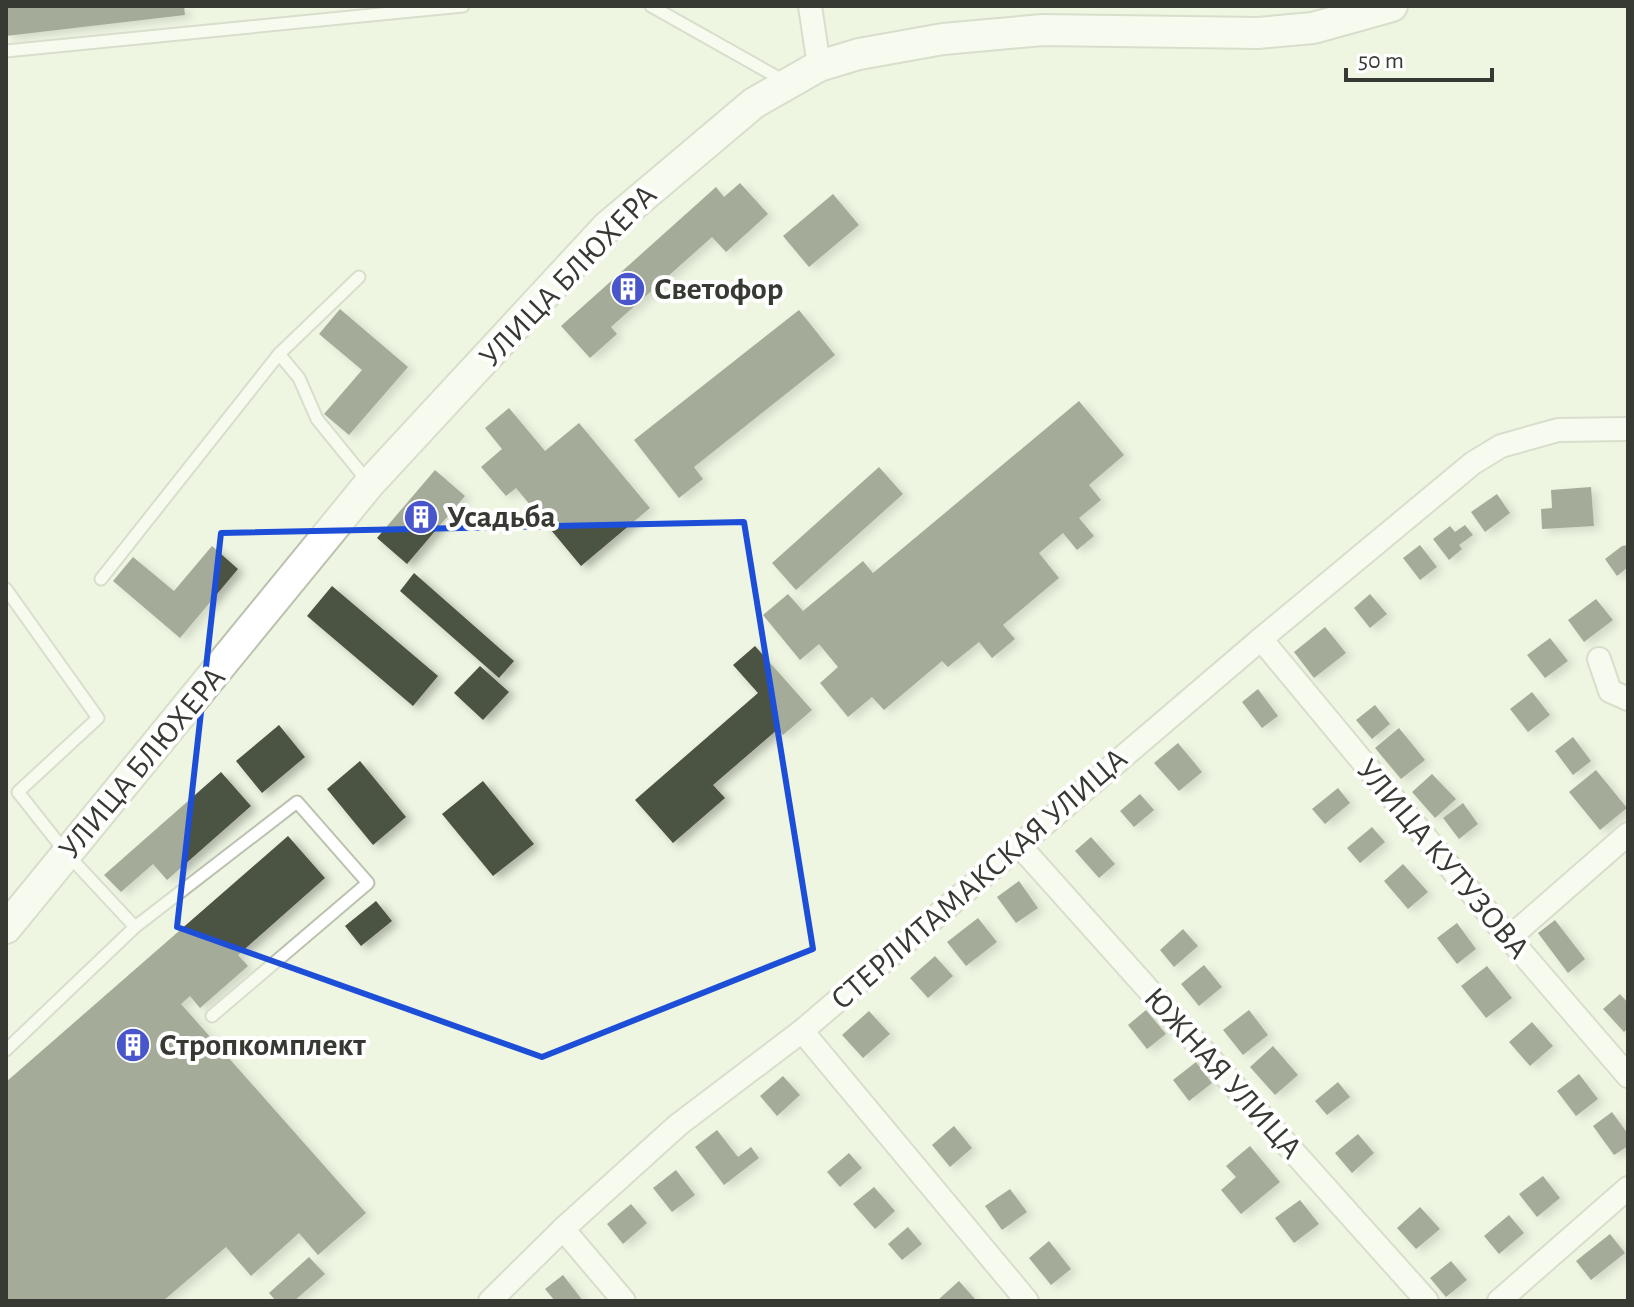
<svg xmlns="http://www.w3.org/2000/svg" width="1634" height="1307" font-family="'Alegreya Sans',sans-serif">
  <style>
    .building { fill: #4c5242; filter: url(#shadow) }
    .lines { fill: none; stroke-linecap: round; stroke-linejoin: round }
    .lane-casing { stroke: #bbc2af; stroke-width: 15 }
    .street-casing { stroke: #bbc2af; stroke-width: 26 }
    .secondary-casing { stroke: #bbc2af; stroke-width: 34 }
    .lane { stroke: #fff; stroke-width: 11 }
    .street { stroke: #fff; stroke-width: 22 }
    .secondary { stroke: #fff; stroke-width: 30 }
    .marked { fill: none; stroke: #1d4ed8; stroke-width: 6; stroke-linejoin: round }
    .labels { text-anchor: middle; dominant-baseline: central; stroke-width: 8; stroke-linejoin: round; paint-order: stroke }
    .street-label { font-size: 32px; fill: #373a33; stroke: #fff }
    .poi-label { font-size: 32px; font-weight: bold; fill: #373a33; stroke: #fff; text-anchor: start }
  </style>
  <defs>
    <filter id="shadow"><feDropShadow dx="6" dy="3.5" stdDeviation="4" flood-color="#0004"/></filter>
  </defs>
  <rect width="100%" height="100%" fill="#eef5e2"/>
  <g class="building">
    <polygon points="6,6 184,6 185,15 6,36"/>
    <polygon points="740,183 768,214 726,252 712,237 611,327 617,334 590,358 561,326 716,187 724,197"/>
    <polygon points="833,194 859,225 809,267 783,236"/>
    <polygon points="340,309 408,367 349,435 324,414 362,370 319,334"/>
    <polygon points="799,310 835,355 694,467 703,479 679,498 634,440"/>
    <polygon points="1079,401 1124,455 1089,485 1101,500 1079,518 1094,536 1077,550 1063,533 1039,553 1059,578 1003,625 1015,639 992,658 979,642 948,667 942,661 884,710 872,697 848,717 820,683 838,667 819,644 800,660 763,615 788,594 803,611 863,561 873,573"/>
    <polygon points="509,408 545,451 579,423 650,508 581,566 516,488 506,496 481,467 502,449 485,428"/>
    <polygon points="879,467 903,494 796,590 772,563"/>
    <polygon points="435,470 465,496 407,564 377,538"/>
    <polygon points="1591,487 1594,526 1542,529 1541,509 1552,508 1551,490"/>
    <polygon points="1497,494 1510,513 1485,532 1471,512"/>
    <polygon points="1465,525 1473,535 1459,545 1462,549 1449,560 1433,539 1450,526 1455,532"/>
    <polygon points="1420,545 1437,567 1420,580 1403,558"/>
    <polygon points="1628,545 1628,567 1617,576 1605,559 1622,546"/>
    <polygon points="212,546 238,569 180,638 113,581 133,557 174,591"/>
    <polygon points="414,573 514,661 499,678 400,591"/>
    <polygon points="332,586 438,676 413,706 307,616"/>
    <polygon points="1370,594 1387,614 1370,628 1354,608"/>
    <polygon points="1596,599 1613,620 1584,642 1568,620"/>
    <polygon points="1325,627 1346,653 1314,678 1294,652"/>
    <polygon points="1550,638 1568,661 1545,678 1527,655"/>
    <polygon points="755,646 812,710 783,735 778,729 713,785 725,798 673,843 635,800 758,693 733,665"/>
    <polygon points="480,666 509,692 483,720 454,693"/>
    <polygon points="1258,689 1278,716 1262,728 1242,702"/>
    <polygon points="1532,692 1550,715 1528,732 1510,709"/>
    <polygon points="1375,705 1390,724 1372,739 1356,720"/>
    <polygon points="279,725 305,757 262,793 236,761"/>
    <polygon points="1399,728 1425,760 1401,779 1375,748"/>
    <polygon points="1573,737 1591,761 1573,775 1555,751"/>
    <polygon points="1178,743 1202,772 1179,791 1154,763"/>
    <polygon points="360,761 406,817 373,845 327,789"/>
    <polygon points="1596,770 1627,808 1600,830 1569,792"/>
    <polygon points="221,772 251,806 167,880 153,864 121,892 104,875"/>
    <polygon points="1432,774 1456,799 1435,818 1412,792"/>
    <polygon points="483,781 534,844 493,876 442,814"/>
    <polygon points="1338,788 1350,803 1325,824 1312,809"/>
    <polygon points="1140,794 1154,810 1134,827 1120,811"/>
    <polygon points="1463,803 1478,824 1459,839 1443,818"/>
    <polygon points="1372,827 1385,842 1360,863 1347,848"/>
    <polygon points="288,836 325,878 238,955 248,966 200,1008 190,996 181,1004 366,1213 318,1255 299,1233 251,1276 226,1247 163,1301 6,1301 6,1082"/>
    <polygon points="1091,837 1115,864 1099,878 1075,851"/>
    <polygon points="1403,864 1428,892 1408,909 1384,881"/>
    <polygon points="1019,881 1038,908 1016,923 997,897"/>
    <polygon points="376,901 392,921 361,946 345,926"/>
    <polygon points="978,918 997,942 966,966 947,942"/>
    <polygon points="1555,920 1585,959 1568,973 1538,933"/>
    <polygon points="1457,923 1476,949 1457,964 1437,938"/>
    <polygon points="1183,929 1198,946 1174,967 1160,950"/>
    <polygon points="935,956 953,976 928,998 910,978"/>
    <polygon points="1204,965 1222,987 1199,1006 1181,984"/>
    <polygon points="1487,966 1512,998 1486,1018 1461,986"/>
    <polygon points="1620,994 1628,1003 1628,1028 1624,1032 1603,1009"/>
    <polygon points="1146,1010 1166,1034 1147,1049 1128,1025"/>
    <polygon points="1249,1010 1268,1035 1243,1055 1223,1030"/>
    <polygon points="869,1011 890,1034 863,1058 842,1035"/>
    <polygon points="1532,1022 1553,1046 1530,1066 1509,1042"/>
    <polygon points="1273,1046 1298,1075 1275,1095 1250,1067"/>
    <polygon points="1196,1062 1212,1083 1189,1101 1173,1080"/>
    <polygon points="1579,1074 1598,1099 1576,1116 1557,1091"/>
    <polygon points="783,1076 800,1095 777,1116 760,1096"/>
    <polygon points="1338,1082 1350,1097 1327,1115 1315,1101"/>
    <polygon points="1612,1112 1628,1134 1628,1146 1614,1155 1593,1126"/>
    <polygon points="954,1126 972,1148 950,1167 932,1145"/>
    <polygon points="717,1130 738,1157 751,1147 759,1158 724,1185 695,1147"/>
    <polygon points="1358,1134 1374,1153 1352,1173 1335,1153"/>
    <polygon points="1250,1146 1280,1182 1241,1214 1221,1190 1236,1177 1226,1166"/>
    <polygon points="849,1153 862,1168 840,1187 827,1172"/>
    <polygon points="676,1170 695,1195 672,1212 653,1188"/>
    <polygon points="1543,1176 1560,1198 1537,1217 1519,1194"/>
    <polygon points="874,1187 895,1211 875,1229 853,1204"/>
    <polygon points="1010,1189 1027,1212 1002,1230 985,1206"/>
    <polygon points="1300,1200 1319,1224 1294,1243 1275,1218"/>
    <polygon points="631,1204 647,1223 623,1244 607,1224"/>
    <polygon points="1420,1207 1440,1229 1416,1249 1397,1228"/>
    <polygon points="1509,1215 1524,1233 1499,1254 1484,1236"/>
    <polygon points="908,1227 922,1244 902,1260 888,1244"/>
    <polygon points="1610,1234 1625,1253 1591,1280 1576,1261"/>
    <polygon points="1049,1241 1071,1269 1051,1285 1029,1258"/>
    <polygon points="309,1257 325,1274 294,1301 276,1301 269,1293"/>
    <polygon points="1451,1261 1467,1280 1446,1297 1430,1278"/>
    <polygon points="563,1275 583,1301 555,1301 545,1289"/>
    <polygon points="959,1281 975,1299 941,1301 939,1299"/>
  </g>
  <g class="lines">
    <g class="lane-casing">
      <g id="lane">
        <polyline points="651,6 786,82"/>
        <polyline points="6,51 463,6"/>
        <polyline points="279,354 299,378 317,419 369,483"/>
        <polyline points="101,579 279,354 359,277"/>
        <polyline points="6,589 98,718 18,792 67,854 135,927 6,1050"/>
        <polyline points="135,927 297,802 368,883 212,1016"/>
      </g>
    </g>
    <g class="street-casing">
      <g id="street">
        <polyline points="810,6 819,66"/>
        <polyline points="1261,639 1509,938 1628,1076"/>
        <polyline points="1599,659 1610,691 1628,699"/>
        <polyline points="1019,845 1427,1301"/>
        <polyline points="1509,938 1628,834"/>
        <polyline points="802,1031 1027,1301"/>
        <polyline points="563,1229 624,1301"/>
        <polyline points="490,1301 563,1229 678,1125 802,1031 1261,639 1473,463 1501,446 1558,430 1628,429"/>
        <polyline points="1499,1301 1628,1188"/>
      </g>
    </g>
    <g class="secondary-casing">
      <polyline id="secondary" points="6,928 369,484 607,227 754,103 819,66 859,54 943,39 1043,30 1258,33 1313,28 1392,6"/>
    </g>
    <use href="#lane" class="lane"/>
    <use href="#street" class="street"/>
    <use href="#secondary" class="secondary"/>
  </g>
  <path d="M0 0H1634V1307H0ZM744,522L813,949L542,1057L177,927L221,533Z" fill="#eef5e2" fill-opacity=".55" fill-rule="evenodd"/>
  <path class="marked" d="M744,522L813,949L542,1057L177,927L221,533Z"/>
  <defs>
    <g id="building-disc" transform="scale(1.8)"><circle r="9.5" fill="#4955cb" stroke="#fff"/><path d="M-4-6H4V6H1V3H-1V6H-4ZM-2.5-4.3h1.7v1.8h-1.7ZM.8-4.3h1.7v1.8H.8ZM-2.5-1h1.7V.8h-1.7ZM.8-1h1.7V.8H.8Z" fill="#fff"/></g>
  </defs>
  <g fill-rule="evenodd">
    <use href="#building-disc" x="628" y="289"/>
    <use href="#building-disc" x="421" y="517"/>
    <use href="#building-disc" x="133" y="1045"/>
  </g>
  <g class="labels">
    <g class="street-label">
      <text transform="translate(568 276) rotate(-46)">УЛИЦА БЛЮХЕРА</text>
      <text transform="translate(142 763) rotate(-50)">УЛИЦА БЛЮХЕРА</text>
      <text transform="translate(1443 859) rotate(50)">УЛИЦА КУТУЗОВА</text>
      <text transform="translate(979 879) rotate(-41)">СТЕРЛИТАМАКСКАЯ УЛИЦА</text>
      <text transform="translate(1223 1073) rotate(48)">ЮЖНАЯ УЛИЦА</text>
    </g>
    <g class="poi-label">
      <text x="654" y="289">Светофор</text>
      <text x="447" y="517">Усадьба</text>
      <text x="159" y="1045">Стропкомплект</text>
    </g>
  </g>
  <rect width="1634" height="1307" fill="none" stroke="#373a33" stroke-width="16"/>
  <path d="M1346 68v12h146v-12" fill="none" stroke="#373a33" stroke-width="4"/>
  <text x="1358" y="68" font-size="24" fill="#373a33" stroke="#ffffff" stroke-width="6" paint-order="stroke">50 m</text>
</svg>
